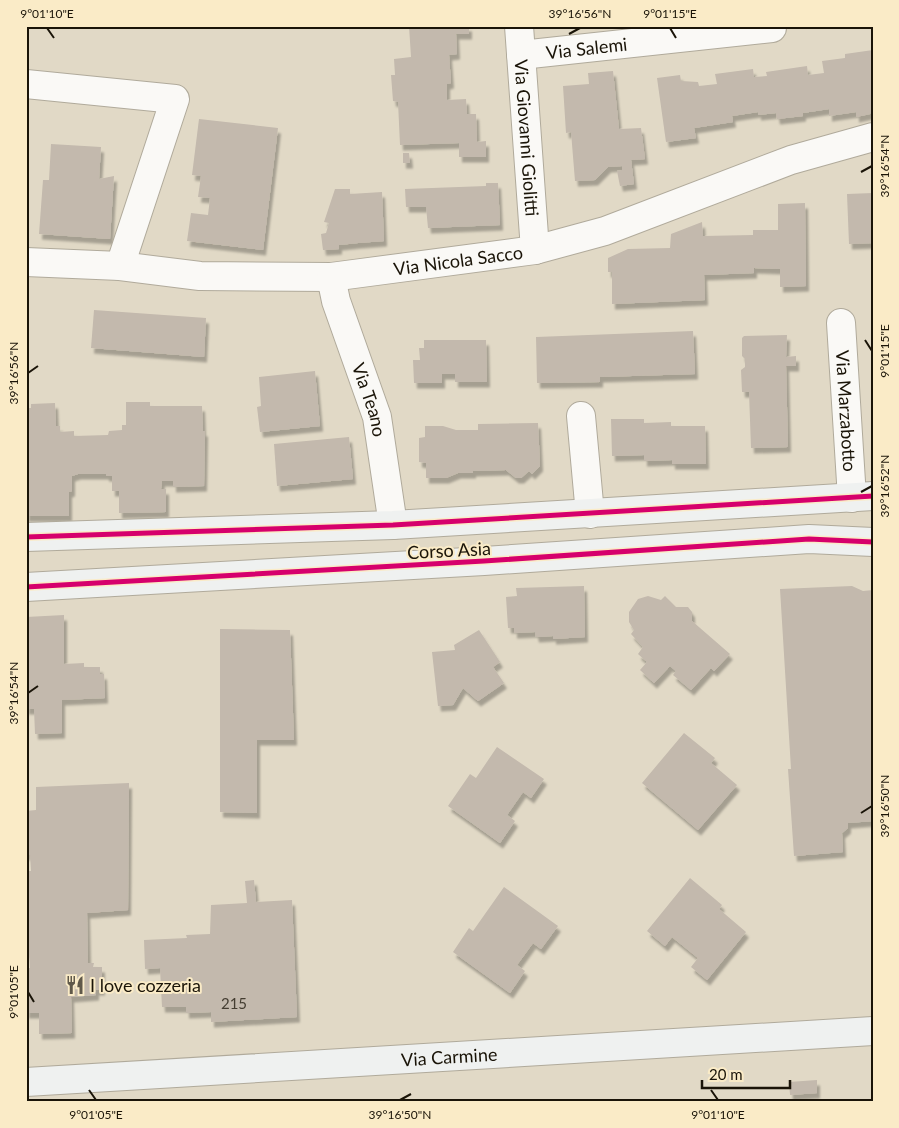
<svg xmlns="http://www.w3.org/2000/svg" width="899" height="1128" font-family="Lato,sans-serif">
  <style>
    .building { fill: #c3b9ad; filter: url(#shadow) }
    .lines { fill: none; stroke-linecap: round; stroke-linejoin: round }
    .street-casing { stroke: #b0aa9b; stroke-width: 30 }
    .secondary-casing { stroke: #b0aa9b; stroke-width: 30 }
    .street { stroke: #faf9f6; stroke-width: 28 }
    .secondary { stroke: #eff1f0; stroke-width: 28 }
    .cycleway-casing { stroke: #faebc7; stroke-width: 8 }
    .cycleway { stroke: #d6006c; stroke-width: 5 }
    .ticks { fill: none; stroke: #1a1408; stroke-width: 2 }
    .labels { text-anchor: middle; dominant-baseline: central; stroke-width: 4; stroke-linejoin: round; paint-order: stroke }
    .number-label { font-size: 15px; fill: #443d31 }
    .street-label { font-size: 18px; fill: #1a1408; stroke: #faebc7 }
    .poi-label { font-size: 18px; fill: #1a1408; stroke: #faebc7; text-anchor: start }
    .neatline { fill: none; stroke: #1a1408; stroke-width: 2 }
    .ticks-label { font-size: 12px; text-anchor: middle; fill: #1a1408 }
  </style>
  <defs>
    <filter id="shadow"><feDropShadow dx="3" dy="5.5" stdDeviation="1" flood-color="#0004"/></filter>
  </defs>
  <rect width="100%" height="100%" fill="#e1d9c6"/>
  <g class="building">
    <polygon points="409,26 469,26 469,34 456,34 457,54 449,55 451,83 447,84 447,100 466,99 467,114 476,114 477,142 486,141 486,157 459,157 459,143 400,145 398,102 393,101 391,75 395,75 394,59 411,57"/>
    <polygon points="873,50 873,107 870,114 856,117 856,112 829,116 829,109 803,113 803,116 777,119 776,113 758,115 758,112 732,116 733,122 694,128 696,138 666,142 657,78 680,75 681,81 698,82 699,86 717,84 715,74 753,69 754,77 767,76 766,72 807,66 808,75 824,73 822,61 845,58 845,54"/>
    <polygon points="613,71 619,129 641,128 645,159 631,160 634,184 620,186 617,171 622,170 622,166 608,167 595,180 575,181 571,132 566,133 563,86 589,84 588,73"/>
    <polygon points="199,119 278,128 263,250 187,241 191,213 208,215 210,198 198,197 201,176 192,175"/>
    <polygon points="51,144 101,147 99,179 114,176 110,239 39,234 43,180 49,180"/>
    <polygon points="403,153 409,153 410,163 403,163"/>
    <polygon points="486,183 498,183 500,225 428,228 426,207 406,207 405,189 486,186"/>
    <polygon points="335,189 350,189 350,194 382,192 384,241 358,243 339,245 339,249 323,250 321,234 326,233 329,223 324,222"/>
    <polygon points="873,193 873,243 849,244 847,194"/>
    <polygon points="805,203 806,286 780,287 780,269 754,268 754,273 704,275 705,300 612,304 612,272 608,272 608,258 628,249 670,248 671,234 702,222 703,236 753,235 753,230 778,230 778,204"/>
    <polygon points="94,310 206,318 204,357 91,348"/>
    <polygon points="693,331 695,374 600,377 600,382 537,383 536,337"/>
    <polygon points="787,335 786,357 796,356 796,366 786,366 788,447 751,448 749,392 742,392 741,370 745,367 745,359 742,356 742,338 744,336"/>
    <polygon points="424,340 486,340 487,382 455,382 455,374 442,374 442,383 414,383 413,360 420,360 419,348 424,348"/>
    <polygon points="315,371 320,426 260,432 257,407 261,406 259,377"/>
    <polygon points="126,402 150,402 150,406 202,406 203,431 205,431 204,486 173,487 173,481 162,481 161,489 166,489 166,512 119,513 119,491 112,491 112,476 106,476 106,474 78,474 72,476 72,491 69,492 69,516 26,516 26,408 31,408 31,404 55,403 56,426 60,426 60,432 74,431 74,436 108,435 109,431 122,430 122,425 126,425"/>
    <polygon points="611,419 644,419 644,423 671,422 671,426 705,426 706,464 672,464 672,460 644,461 644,455 612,456"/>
    <polygon points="538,423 540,466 532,474 529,471 521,478 516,478 506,470 473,471 473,473 458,473 446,478 426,478 426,463 419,462 419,438 425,437 425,426 443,426 456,430 478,430 478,424"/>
    <polygon points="349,437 353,479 277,486 274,444"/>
    <polygon points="584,586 585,637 553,639 553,636 536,637 535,632 514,633 514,628 508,628 506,597 517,596 516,588"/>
    <polygon points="852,586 863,591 873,590 873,821 848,823 848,828 842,833 843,852 794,856 788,769 791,769 780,589"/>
    <polygon points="648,596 661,600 665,596 676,607 688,607 692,612 692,621 730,654 714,671 711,668 691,690 673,675 676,671 670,666 654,683 640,670 647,662 638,654 643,647 631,634 634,630 629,622 629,612 638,599"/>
    <polygon points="64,615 64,664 84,663 84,667 100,667 100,674 104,674 105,698 62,700 62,733 35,734 34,709 26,709 26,617"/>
    <polygon points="220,629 290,630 294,740 257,740 257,813 220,812"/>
    <polygon points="479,630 500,662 493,667 504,683 478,701 463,688 453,705 438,706 432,652 455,650 454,645"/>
    <polygon points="684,733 715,758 711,763 737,785 698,830 642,783"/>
    <polygon points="497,747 544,779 531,798 523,792 507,815 515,821 500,843 448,806 470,774 476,778"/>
    <polygon points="129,783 128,910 87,913 88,963 94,963 93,967 102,967 102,990 96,990 96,995 71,997 72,1033 39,1034 39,1013 26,1013 26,968 30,968 29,953 26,953 26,871 31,871 30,855 26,855 26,811 36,810 36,787"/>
    <polygon points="690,878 722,905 719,909 746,932 707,980 691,967 698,958 672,937 665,946 647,931"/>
    <polygon points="254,880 256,902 292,900 297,1017 211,1022 211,1012 186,1013 186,1007 162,1007 160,968 145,969 144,940 187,938 186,935 210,934 211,905 247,903 245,881"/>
    <polygon points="504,887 558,926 541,949 533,943 517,965 525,971 510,993 453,952 469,928 473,931"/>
    <polygon points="817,1080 817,1093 790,1095 789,1082"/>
  </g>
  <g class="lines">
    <g class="street-casing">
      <g id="street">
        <path id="s1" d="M519,26L535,250"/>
        <path id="s2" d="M521,55L772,28"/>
        <polyline points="26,84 175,99 120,266"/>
        <path id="s3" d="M26,262L120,266L200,276L331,277L535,250L605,231L791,160L873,137"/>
        <path id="s4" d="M331,277L336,301L377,417L393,525"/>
        <path id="s5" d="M841,323L852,498"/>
        <polyline points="581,416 590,514"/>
      </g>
    </g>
    <g class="secondary-casing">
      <g id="secondary">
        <polyline points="26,537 393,525 873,496"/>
        <polyline points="26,587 484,561 809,539 873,542"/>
        <path id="s6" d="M26,1082L873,1031"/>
      </g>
    </g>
    <use href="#street" class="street"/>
    <use href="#secondary" class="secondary"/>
    <g class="cycleway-casing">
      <g id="cycleway">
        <polyline points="26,537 393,525 873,496"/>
        <polyline points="26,587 484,561 809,539 873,542"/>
      </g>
    </g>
    <use href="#cycleway" class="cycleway"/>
  </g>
  <path class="ticks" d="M47,28L54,38M670,28L676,38M569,34L580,28M861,172L872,166M865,340L872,351M28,373L38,366M861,492L872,486M28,693L38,686M861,813L872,806M28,992L34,1002M89,1090L96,1100M711,1090L718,1100M400,1100L411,1094"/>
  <defs>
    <g id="restaurant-bare" transform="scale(1.5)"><path d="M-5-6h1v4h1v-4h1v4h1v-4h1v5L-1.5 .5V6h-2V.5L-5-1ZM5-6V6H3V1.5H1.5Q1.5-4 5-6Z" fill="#60594a" stroke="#faebc7" stroke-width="2.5" paint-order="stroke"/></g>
  </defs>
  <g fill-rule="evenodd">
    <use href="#restaurant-bare" x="75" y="985"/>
  </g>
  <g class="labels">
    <g class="number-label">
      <text x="234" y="1003">215</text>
    </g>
    <g class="street-label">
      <text stroke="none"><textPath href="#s2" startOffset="66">Via Salemi</textPath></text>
      <text stroke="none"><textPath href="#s1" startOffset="112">Via Giovanni Giolitti</textPath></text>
      <text stroke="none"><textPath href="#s3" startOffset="434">Via Nicola Sacco</textPath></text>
      <text stroke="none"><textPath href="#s4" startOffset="129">Via Teano</textPath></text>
      <text stroke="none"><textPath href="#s5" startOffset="88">Via Marzabotto</textPath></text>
      <text transform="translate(449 550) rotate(-3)">Corso Asia</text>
      <text stroke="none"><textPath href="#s6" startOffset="424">Via Carmine</textPath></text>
    </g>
    <g class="poi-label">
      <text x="90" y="985">I love cozzeria</text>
    </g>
  </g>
  <rect width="899" height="1128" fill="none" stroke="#faebc7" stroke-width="55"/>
  <path d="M702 1080v8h88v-8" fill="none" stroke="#1a1408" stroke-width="2.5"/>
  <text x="709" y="1080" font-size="15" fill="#1a1408" stroke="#faebc7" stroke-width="4" paint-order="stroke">20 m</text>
  <rect x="28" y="28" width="844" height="1072" class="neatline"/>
  <g class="ticks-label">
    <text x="47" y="18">9°01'10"E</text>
    <text x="580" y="18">39°16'56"N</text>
    <text x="670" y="18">9°01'15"E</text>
    <text transform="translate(885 166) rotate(-90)" y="4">39°16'54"N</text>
    <text transform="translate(885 351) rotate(-90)" y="4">9°01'15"E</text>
    <text transform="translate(14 373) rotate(-90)" y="4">39°16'56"N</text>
    <text transform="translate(885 486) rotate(-90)" y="4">39°16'52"N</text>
    <text transform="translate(14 693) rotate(-90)" y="4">39°16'54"N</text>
    <text transform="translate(885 806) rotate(-90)" y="4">39°16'50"N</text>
    <text transform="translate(14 992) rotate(-90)" y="4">9°01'05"E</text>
    <text x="96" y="1119">9°01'05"E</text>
    <text x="400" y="1119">39°16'50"N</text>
    <text x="718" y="1119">9°01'10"E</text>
  </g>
</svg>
